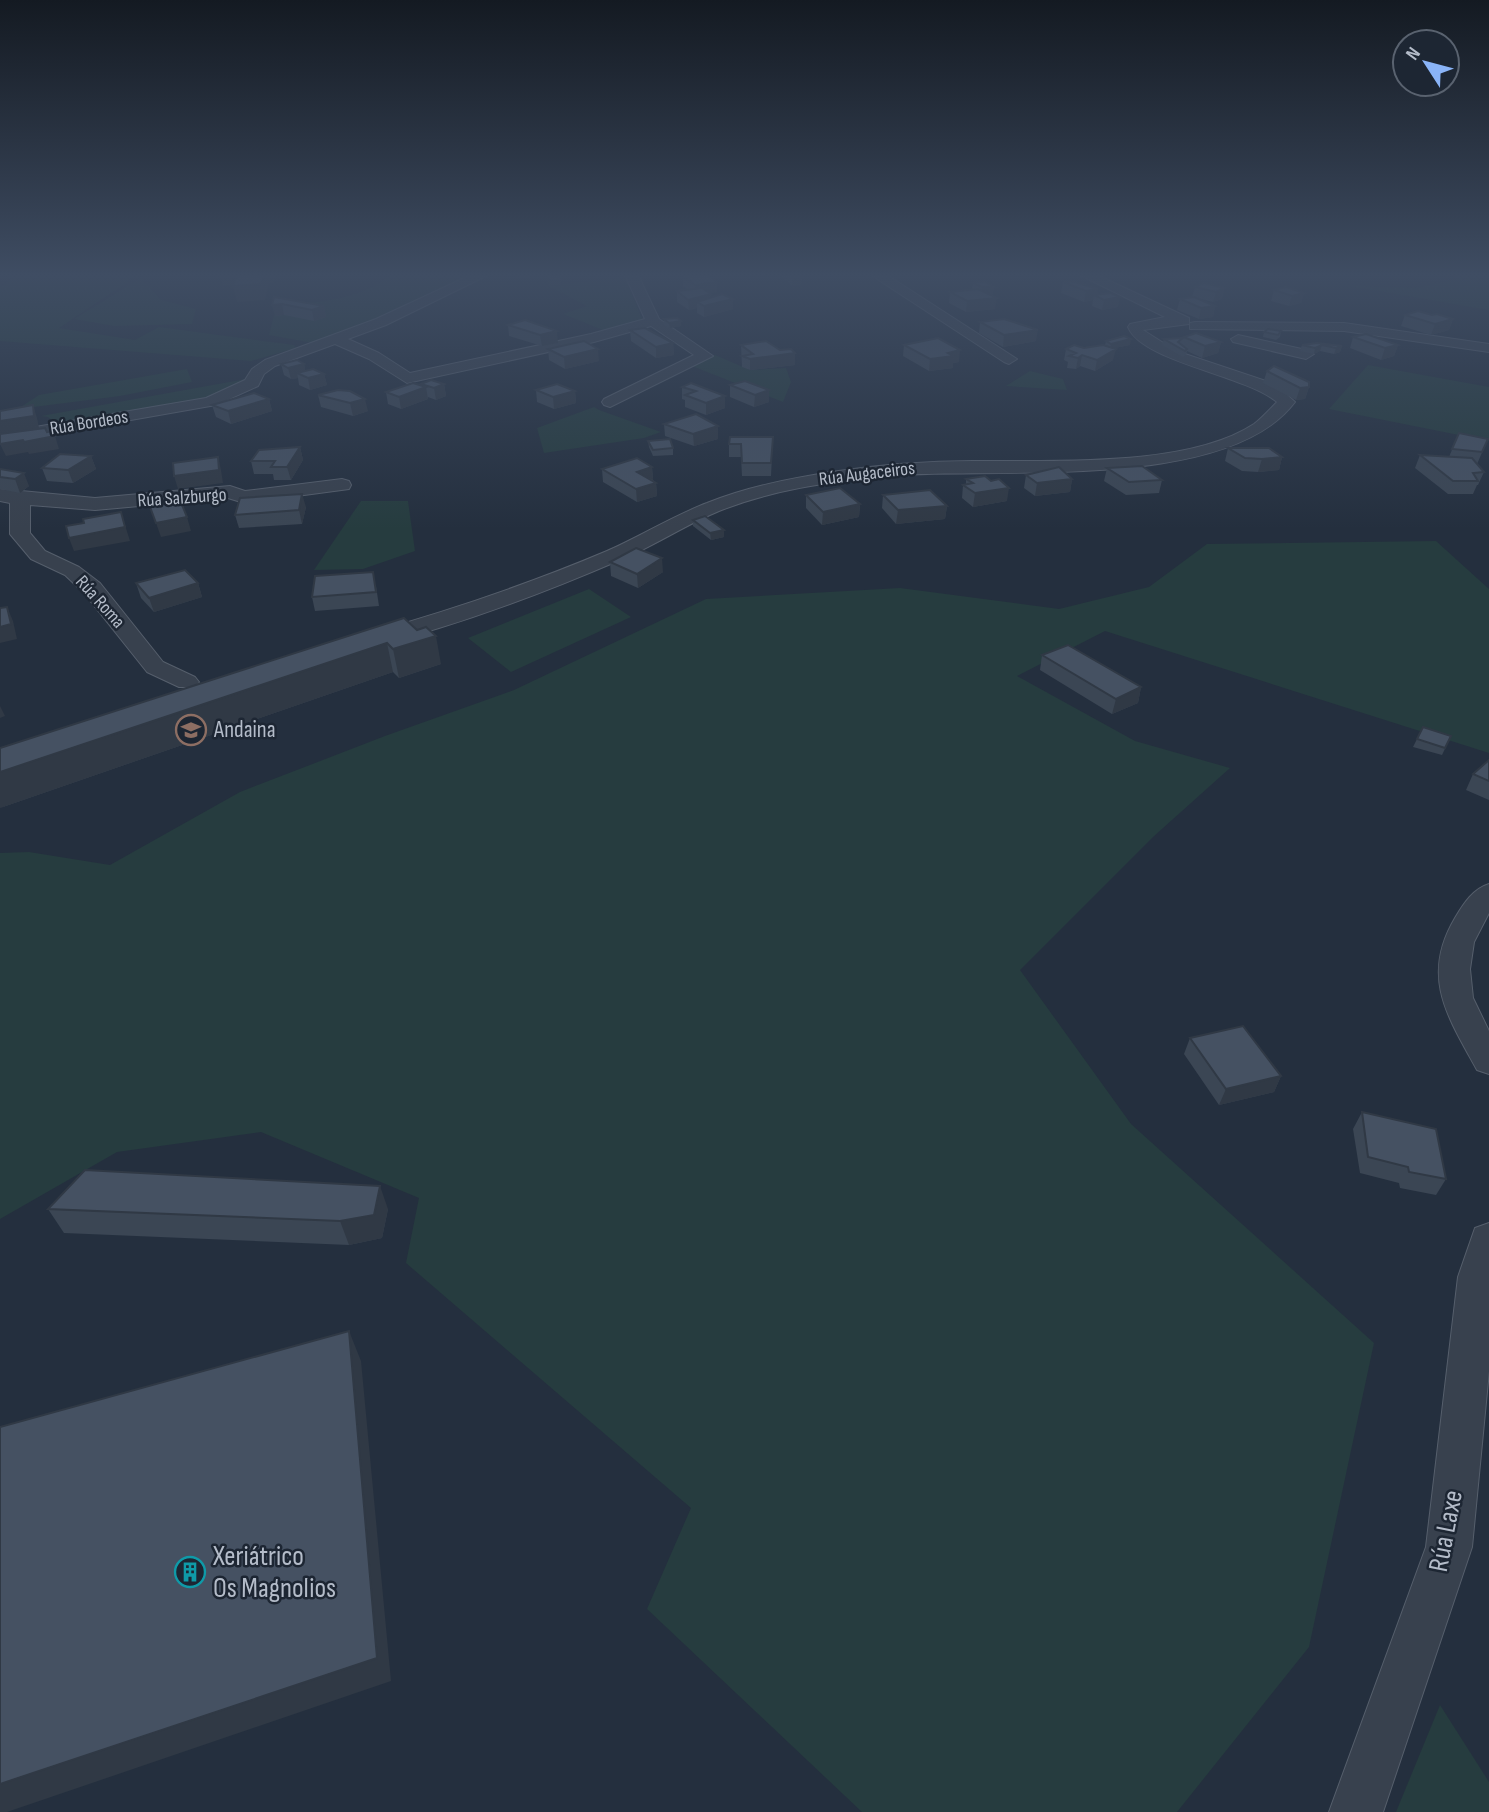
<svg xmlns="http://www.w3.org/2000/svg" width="1489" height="1812" font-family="'Sofia Sans Condensed',sans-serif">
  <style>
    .green { fill: #263c3f }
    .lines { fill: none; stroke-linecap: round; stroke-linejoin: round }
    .minor-casing { stroke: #565f6c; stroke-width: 2 }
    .minor { fill: #38414e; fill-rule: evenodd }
    .wall { fill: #3b4654 }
    .shaded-wall { fill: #303945 }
    .building { fill: #455162; stroke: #303945; stroke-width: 2 }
    .labels { text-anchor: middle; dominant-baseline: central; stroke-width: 5; stroke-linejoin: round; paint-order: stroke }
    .far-street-label { font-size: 19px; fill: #b4bcc9; stroke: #1d2633 }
    .poi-label { font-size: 23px; fill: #b4bcc9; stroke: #1d2633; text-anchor: start }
    .near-street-label { font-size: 28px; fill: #b4bcc9; stroke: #1d2633 }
    .near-poi-label { font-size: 28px; fill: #b4bcc9; stroke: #1d2633; text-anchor: start }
  </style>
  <rect width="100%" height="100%" fill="#242f3e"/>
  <g class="green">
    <polygon points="10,275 138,275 59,328 135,340 159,327 294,345 296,348 251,361 0,341 0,286 8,284"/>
    <path d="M390,275H475L368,324L313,343L269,335L276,307C313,302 361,301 390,275Z"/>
    <polygon points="1454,275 1489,275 1489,310 1350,286 1417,288 1458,279"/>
    <polygon points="625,277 642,319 640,323 608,332 563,314 587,306 549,286"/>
    <polygon points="141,278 161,300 196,309 192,324 114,326 74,319"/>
    <polygon points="715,355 750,370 786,368 791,382 783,402 692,366"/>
    <polygon points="1368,365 1489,387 1489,441 1329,409"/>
    <polygon points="187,369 192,382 120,396 18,409 39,395"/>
    <polygon points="1030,371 1063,379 1067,390 1006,386"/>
    <path d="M246,379C213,407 105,418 59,426L48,417L41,416Z"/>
    <polygon points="594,407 599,410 661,432 644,438 544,453 537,428"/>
    <polygon points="361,501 408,501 415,551 363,569 314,570"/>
    <polygon points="1436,541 1489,589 1489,753 1105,631 1017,676 1135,741 1230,768 1153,837 1020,970 1131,1124 1374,1343 1309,1647 1177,1812 862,1812 647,1609 691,1508 406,1263 419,1198 261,1132 117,1152 0,1219 0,853 29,852 110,865 240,792 385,736 514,690 706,599 900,588 1059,609 1149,587 1207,544"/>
    <polygon points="589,589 631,617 511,672 468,638"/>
    <polygon points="1440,1705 1489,1782 1489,1812 1396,1812"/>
  </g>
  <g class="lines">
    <g class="minor-casing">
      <g id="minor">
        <polygon points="471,275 488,275 386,325 348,339 379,353 410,373 591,334 645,319 625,275 638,275 659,319 713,356 610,407 604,405 602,402 604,399 694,355 651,326 594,342 407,383 369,359 335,344 275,366 264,374 258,386 216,405 0,443 0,433 206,398 245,380 252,369 265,360 376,319"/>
        <polygon points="871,275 887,275 1017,359 1009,364 1004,362"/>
        <path d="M1080,275H1097L1189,318V324L1143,330L1176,351L1275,384L1295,402C1226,494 991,466 884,476C829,482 771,490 719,511C685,525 654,546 620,560C541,594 459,625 375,646L367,644L364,639L367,634C449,611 529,584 607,551C641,536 673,516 707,503C746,487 789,479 831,472C878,465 925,461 973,461C1052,460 1187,468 1254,424C1262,418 1270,409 1277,402C1245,375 1142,362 1128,327L1130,324L1165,317Z"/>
        <polygon points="1195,322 1344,323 1489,344 1489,352 1344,331 1190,329 1190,323"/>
        <polygon points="1238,335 1311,351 1314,354 1306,359 1233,342 1231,339"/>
        <polygon points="342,479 349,481 351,485 349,489 244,503 228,498 95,510 30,505 30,533 45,551 79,567 100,583 163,662 195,677 199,682 195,687 179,687 147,672 84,593 65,575 31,559 10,534 10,503 0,501 0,489 95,498 230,486 245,491"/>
        <path d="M1489,884V913L1474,942L1470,969L1473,998L1489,1031V1074L1477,1070C1448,1017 1420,977 1455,918C1464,903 1473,889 1489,884Z"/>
        <polygon points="1489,1223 1489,1371 1472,1547 1383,1812 1329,1812 1426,1547 1458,1277 1475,1228"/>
      </g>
    </g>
    <use href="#minor" class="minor"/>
  </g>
  <g class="wall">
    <polygon points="781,275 802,275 801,285 792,286"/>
    <polygon points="683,276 717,282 717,292 710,293 711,298 733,299 733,309 704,317 697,313 697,308 689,310 677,302 677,291 688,290 683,286"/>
    <polygon points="1063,282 1098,289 1097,295 1118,307 1102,310 1092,306 1093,300 1084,302 1061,293"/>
    <polygon points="973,283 994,287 992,296 995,309 966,312 949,303 950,292 972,289"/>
    <polygon points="1195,287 1224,288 1222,299 1213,302 1197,298 1215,306 1213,317 1199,319 1177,310 1180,299 1192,297"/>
    <polygon points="1274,290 1304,293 1301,303 1289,306 1271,301"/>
    <polygon points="274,297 324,306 326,317 314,321 284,315 275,316"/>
    <polygon points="1405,315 1432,315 1453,319 1449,330 1431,335 1401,326"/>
    <polygon points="664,319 681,321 681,326 670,328 664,325"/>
    <polygon points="525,320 558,343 542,346 509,336 508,325"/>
    <polygon points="980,322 1036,341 1003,347 979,333"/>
    <polygon points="630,330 673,343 674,355 656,358 631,341"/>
    <polygon points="1281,331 1280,337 1276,340 1263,337 1264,332"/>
    <polygon points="1184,337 1221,342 1218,353 1202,358 1187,351 1186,355 1183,357 1162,345 1164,339 1183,338"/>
    <polygon points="1353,337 1398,345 1394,356 1381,360 1350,348"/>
    <polygon points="1106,341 1130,345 1114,348 1113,360 1095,371 1080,366 1076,369 1067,368 1068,362 1064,360 1066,349 1105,345"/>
    <polygon points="1317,343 1342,346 1340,352 1334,354 1320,351 1314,354 1300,351 1302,345"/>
    <polygon points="741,345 795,365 750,370 742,367"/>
    <polygon points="904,345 959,362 953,363 953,368 929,371 903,356"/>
    <polygon points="548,349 599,361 565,369 549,360"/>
    <polygon points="281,364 304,364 305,371 324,374 327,385 310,390 299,385 298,378 291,379 284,375"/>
    <polygon points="1267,371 1309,387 1305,399 1296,400 1263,383"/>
    <polygon points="421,384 444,384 446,396 436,400 428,397 428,399 401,409 388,404 386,392 422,385"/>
    <polygon points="730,385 769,390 769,402 754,407 730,397"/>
    <polygon points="682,387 725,396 725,408 706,415 685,407 685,400 682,399"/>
    <polygon points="338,390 368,411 353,416 321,407 318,395"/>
    <polygon points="536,390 575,391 576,403 554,409 537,402"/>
    <polygon points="269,399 272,411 231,424 216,417 212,405"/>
    <polygon points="664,424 718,426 718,439 694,446 665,436"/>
    <polygon points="1459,433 1488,439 1477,464 1484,472 1478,485 1477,485 1473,494 1448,494 1415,468 1420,455 1449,457"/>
    <polygon points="773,437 771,476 742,476 741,457 729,457 729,444"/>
    <polygon points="648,441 673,448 673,455 653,456 649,447"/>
    <polygon points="300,447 303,460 291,480 274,480 273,474 254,474 251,461"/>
    <polygon points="1228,448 1282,457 1279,470 1258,472 1242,471 1225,461"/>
    <polygon points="91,456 96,469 73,483 47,481 42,468"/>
    <polygon points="652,467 653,480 656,483 657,496 637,502 603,482 602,469"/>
    <polygon points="1107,468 1162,480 1159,493 1126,495 1104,481"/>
    <polygon points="0,469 29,486 20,493 0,489"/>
    <polygon points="1026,475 1072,479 1070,492 1035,496 1024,488"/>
    <polygon points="966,479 1007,501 973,507 962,498 963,485 966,484"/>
    <polygon points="806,495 860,504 859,517 822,525 806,508"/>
    <polygon points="883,495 947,506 945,519 896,524 882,508"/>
    <polygon points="306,507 302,524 239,528 235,515"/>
    <polygon points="693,520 724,537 711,540 693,526"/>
    <polygon points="610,562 663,572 638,588 611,576"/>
    <polygon points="136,583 198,583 202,597 154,612 141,598"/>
    <polygon points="376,586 379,606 315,611 312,597"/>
    <polygon points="404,618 441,664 399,678 393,672 0,808"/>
    <polygon points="1042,655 1141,687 1138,703 1112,714 1040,670"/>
    <polygon points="1451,736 1442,755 1413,747 1417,739"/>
    <polygon points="1489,760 1489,800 1466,790 1473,774"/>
    <polygon points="1190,1038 1281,1076 1274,1092 1219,1105 1184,1054"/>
    <polygon points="1362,1112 1446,1179 1436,1195 1400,1188 1399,1183 1360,1173 1353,1129"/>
    <polygon points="48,1209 388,1209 382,1238 349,1245 64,1233"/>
  </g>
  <g class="shaded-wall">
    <polygon points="220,275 240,275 242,285 223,286"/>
    <polygon points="264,275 275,276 273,283 269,283 265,300 237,302 233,286"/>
    <polygon points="519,275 530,275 530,278 520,279"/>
    <polygon points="792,275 802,275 801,285 792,286"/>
    <polygon points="561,280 561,285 549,286 549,281"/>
    <polygon points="717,282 717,292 695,295 695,285"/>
    <polygon points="982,287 994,287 992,297 981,298"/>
    <polygon points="1224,288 1222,299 1213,302 1216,292"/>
    <polygon points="1098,289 1097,296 1094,295 1093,300 1084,302 1086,291"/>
    <polygon points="1304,293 1301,303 1289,306 1292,296"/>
    <polygon points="711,294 712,304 733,299 733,309 704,317 704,306 697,302 697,308 689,310 688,300"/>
    <polygon points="1120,297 1118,307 1102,310 1104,300"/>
    <polygon points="997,298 995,309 966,312 967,301"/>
    <polygon points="282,304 284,315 275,316 272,305"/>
    <polygon points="324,306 326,317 314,321 312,310"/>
    <polygon points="1215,306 1213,317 1199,319 1201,308"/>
    <polygon points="1453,319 1449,330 1431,335 1435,324"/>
    <polygon points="681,321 681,326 670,328 669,323"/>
    <polygon points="1038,330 1036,341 1003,347 1004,335"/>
    <polygon points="557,331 558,343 542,346 540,335"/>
    <polygon points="1131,339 1130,345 1110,349 1111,344"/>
    <polygon points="1221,342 1218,353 1202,358 1205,346"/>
    <polygon points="673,343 674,355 656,358 656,347"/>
    <polygon points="1322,345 1320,351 1314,354 1315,348"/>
    <polygon points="1398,345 1394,356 1381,360 1385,348"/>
    <polygon points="1342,346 1340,352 1334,354 1336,348"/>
    <polygon points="598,349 599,361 565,369 564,357"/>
    <polygon points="1116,349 1113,360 1095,371 1097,360"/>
    <polygon points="960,350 959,362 953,363 953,368 929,371 930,359 948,353"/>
    <polygon points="795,353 795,365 750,370 750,359"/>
    <polygon points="1082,355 1080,366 1076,369 1078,358"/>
    <polygon points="304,364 306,376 297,373 298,378 291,379 288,368"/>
    <polygon points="324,374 327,385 310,390 308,378"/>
    <polygon points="444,384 446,396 436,400 434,388"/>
    <polygon points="426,387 428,399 401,409 399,397"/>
    <polygon points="1309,387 1305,399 1296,400 1300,388"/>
    <polygon points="769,390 769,402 754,407 755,395"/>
    <polygon points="575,391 576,403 554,409 553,397"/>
    <polygon points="725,396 725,408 706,415 706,403"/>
    <polygon points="269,399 272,411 231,424 228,411"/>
    <polygon points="365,399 368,411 353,416 350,403"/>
    <polygon points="33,405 37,418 39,428 0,434 0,421"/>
    <polygon points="718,426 718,439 694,446 693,434"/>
    <polygon points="55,436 59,449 29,454 28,452 6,456 0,444 23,440"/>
    <polygon points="300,447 303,460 291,480 287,467"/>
    <polygon points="91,456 96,469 73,483 68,470"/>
    <polygon points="218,457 221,470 223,483 178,489 174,476"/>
    <polygon points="1282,457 1279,470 1258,472 1262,459"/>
    <polygon points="652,467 653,480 637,472"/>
    <polygon points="24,473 29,486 20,493 15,479"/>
    <polygon points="1072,479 1070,492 1035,496 1037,483"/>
    <polygon points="656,483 657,496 637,502 636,489"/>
    <polygon points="1009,488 1007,501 973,507 975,493"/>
    <polygon points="302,494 306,507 302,524 299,510"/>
    <polygon points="860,504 859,517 822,525 823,512"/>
    <polygon points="947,506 945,519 896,524 898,510"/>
    <polygon points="121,512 130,541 74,551 69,538"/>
    <polygon points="187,517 191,531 161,537 156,523"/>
    <polygon points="724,530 724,537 711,540 710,533"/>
    <polygon points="662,558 663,572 638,588 637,574"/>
    <polygon points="198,583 202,597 154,612 149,598"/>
    <polygon points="7,607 13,621 17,639 0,643 0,627"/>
    <polygon points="436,636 441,664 399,678 393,649"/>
    <polygon points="387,643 393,672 0,808 0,772"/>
    <polygon points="1141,687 1138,703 1112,714 1116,699"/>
    <polygon points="0,706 5,716 0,718"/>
    <polygon points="1281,1076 1274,1092 1219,1105 1226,1089"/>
    <polygon points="380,1186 388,1209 382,1238 349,1245 340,1221"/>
    <polygon points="349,1331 361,1361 391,1681 7,1812 0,1812 0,1784"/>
  </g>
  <g class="building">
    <polygon points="237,275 264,275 261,284 233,286"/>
    <polygon points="549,275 561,275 561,280 549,281"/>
    <polygon points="707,275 717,282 695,285 683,276"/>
    <polygon points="984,281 994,287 982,287 973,283"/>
    <polygon points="1071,281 1098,289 1086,291 1063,282"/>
    <polygon points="1204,283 1224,288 1216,292 1195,287"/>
    <polygon points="1286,287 1304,293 1292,296 1274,290"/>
    <polygon points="702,288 711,294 688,300 677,291"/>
    <polygon points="978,289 997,298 967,301 950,292"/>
    <polygon points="1111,293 1120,297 1104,300 1094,295"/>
    <polygon points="722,294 733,299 704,306 697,302"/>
    <polygon points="274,297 324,306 312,310 282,304 272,305"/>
    <polygon points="1194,297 1215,306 1201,308 1180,299"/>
    <polygon points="1418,311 1432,315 1437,314 1453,319 1435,324 1405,315"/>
    <polygon points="677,318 681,321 669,323 664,319"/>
    <polygon points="1004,319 1038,330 1004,335 980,322"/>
    <polygon points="525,320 557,331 540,335 508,325"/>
    <polygon points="645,328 673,343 656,347 630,330"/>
    <polygon points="1268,329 1281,331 1278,335 1264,332"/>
    <polygon points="1196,333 1221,342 1205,346 1184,337"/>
    <polygon points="1366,334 1398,345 1385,348 1353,337"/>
    <polygon points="1124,336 1131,339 1111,344 1106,341"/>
    <polygon points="938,338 960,350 948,353 954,356 930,359 904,345"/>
    <polygon points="1183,338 1178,342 1187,349 1185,351 1164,339"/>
    <polygon points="584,341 598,349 564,357 548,349"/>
    <polygon points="766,341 780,350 791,349 795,353 750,359 742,356 753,354 741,345"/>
    <polygon points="1317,343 1342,346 1336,348 1322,345 1315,348 1302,345"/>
    <polygon points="1074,345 1084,348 1103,345 1116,349 1097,360 1082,355 1078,358 1069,356 1076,353 1066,349"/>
    <polygon points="297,360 304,364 288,368 281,364"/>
    <polygon points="1274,366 1309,382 1309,387 1300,388 1267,371"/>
    <polygon points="313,369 324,374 308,378 297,373"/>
    <polygon points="431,380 444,384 434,388 421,384"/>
    <polygon points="745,381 769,390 755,395 730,385"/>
    <polygon points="413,383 426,387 399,397 386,392"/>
    <polygon points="691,383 725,396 706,403 685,395 696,391 682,387"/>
    <polygon points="557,384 575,391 553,397 536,390"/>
    <polygon points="338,390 350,391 365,399 350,403 318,395"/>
    <polygon points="254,393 269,399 228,411 212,405"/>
    <polygon points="33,405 34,416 0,421 0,411"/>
    <polygon points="696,414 718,426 693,434 664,424"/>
    <polygon points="45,428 47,432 52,431 55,436 24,442 23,440 0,444 0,434"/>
    <polygon points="1459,433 1488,439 1482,452 1452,449"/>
    <polygon points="730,437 773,437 771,463 742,463 741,444 729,444"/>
    <polygon points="670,439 673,448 653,450 648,441"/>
    <polygon points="300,447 287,467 271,467 275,461 251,461 259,450"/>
    <polygon points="1228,448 1269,448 1282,457 1262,459 1245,458"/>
    <polygon points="60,454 91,456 68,470 42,468"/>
    <polygon points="1420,455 1472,458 1484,472 1473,473 1478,481 1453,481"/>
    <polygon points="218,457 219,470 174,476 173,463"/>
    <polygon points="637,458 652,467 637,472 656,483 636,489 602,469"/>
    <polygon points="1142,466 1162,480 1129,482 1107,468"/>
    <polygon points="1059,467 1072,479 1037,483 1026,475"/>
    <polygon points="0,469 24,473 15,479 0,477"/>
    <polygon points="985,476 991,481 999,479 1009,488 975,493 963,485 973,483 966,479"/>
    <polygon points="840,488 860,504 823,512 806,495"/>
    <polygon points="930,490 947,506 898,510 883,495"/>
    <polygon points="302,494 299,510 235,515 240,498"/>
    <polygon points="180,500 187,517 156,523 150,507"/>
    <polygon points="121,512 125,527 69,538 66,526 84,523 83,519"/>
    <polygon points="705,516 724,530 710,533 693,520"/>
    <polygon points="636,548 662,558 637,574 610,562"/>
    <polygon points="185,570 198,583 149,598 136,583"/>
    <polygon points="373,572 376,592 312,597 315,576"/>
    <polygon points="7,607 11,624 0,627 0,608"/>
    <polygon points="404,618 417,630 426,627 436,636 393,649 387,643 0,772 0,748"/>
    <polygon points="1068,645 1141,687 1116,699 1042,655"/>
    <polygon points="1423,727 1451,736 1445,748 1417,739"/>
    <polygon points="1489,760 1489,781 1473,774"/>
    <polygon points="1243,1026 1281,1076 1226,1089 1190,1038"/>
    <polygon points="1362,1112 1436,1129 1446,1179 1409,1172 1408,1167 1368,1157"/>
    <polygon points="85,1170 380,1186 374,1215 340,1221 48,1209"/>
    <polygon points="349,1331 377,1658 0,1784 0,1427"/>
  </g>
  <linearGradient id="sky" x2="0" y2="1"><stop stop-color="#141a22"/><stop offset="0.52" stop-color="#3f4d63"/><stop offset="1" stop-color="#3f4d63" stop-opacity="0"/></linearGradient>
  <rect width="1489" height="529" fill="url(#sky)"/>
  <defs>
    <g id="school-ring" transform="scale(1.575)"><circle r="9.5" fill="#1d2633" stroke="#8d6e63" stroke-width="1.5"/><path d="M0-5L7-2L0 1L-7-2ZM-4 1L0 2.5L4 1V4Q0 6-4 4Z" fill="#8d6e63"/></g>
    <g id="building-ring" transform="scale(1.575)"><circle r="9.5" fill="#1d2633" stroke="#0f9aa8" stroke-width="1.5"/><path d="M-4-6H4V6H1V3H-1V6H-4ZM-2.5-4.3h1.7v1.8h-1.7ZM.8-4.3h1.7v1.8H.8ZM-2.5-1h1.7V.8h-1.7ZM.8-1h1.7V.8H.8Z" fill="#0f9aa8"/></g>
  </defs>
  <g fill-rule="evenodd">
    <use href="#school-ring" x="191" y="730"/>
    <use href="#building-ring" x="190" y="1572"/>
  </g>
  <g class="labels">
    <g class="far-street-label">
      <text transform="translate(89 423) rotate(-9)">Rúa Bordeos</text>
      <text transform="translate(867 474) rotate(-7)">Rúa Augaceiros</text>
      <text transform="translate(182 498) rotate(-4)">Rúa Salzburgo</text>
      <text transform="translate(100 602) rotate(48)">Rúa Roma</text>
    </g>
    <g class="poi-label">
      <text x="214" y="730">Andaina</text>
    </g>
    <g class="near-street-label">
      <text transform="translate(1446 1531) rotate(-79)">Rúa Laxe</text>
    </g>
    <g class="near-poi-label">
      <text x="213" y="1556">Xeriátrico<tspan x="213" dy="32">Os Magnolios</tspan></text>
    </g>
  </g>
  <g transform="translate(1426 63) rotate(306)"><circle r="33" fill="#1d2633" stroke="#59626f" stroke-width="2"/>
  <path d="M0-5L12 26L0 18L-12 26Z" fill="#8ab4f8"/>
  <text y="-10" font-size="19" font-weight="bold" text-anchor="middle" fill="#b4bcc9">N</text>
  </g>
</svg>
